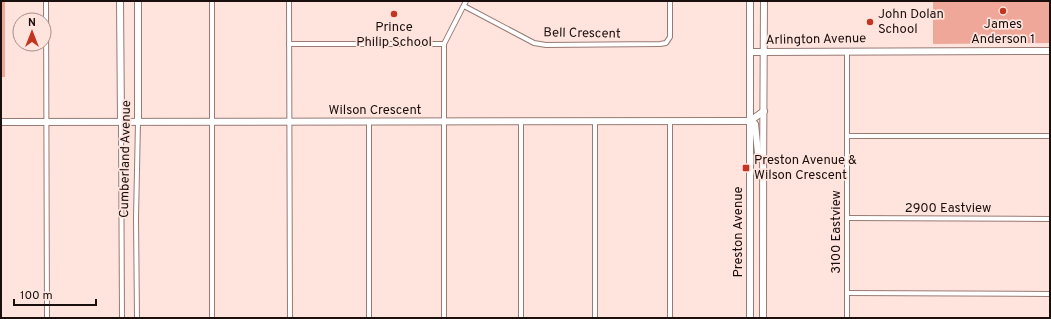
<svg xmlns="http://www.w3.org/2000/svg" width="1051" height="319" font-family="Overpass,sans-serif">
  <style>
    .green { fill: #eea799 }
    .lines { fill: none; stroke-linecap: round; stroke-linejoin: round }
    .street-casing { stroke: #987a74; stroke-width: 6 }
    .secondary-casing { stroke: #987a74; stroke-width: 8 }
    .street { stroke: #fff; stroke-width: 4 }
    .secondary { stroke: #fff; stroke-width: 6 }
    .poi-dot { fill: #c23621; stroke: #ffe4de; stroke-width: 1.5 }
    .labels { text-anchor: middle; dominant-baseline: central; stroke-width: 3.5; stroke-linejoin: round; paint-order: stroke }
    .poi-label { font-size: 13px; fill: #1a0f0d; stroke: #ffe4de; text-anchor: start }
    .street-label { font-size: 13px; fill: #1a0f0d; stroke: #ffe4de }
  </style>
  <rect width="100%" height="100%" fill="#ffe4de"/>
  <g class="green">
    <rect x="1" y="1" width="4" height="76"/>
    <polygon points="933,1 1050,1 1050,43 933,44"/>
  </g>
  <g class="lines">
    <g class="street-casing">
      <g id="street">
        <polyline points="46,1 47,318"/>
        <polyline points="212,1 212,318"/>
        <polyline points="289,1 290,318"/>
        <polyline points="464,6 534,43 546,45 660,44 666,43 670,37 670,1"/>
        <polyline points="289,44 444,44"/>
        <polyline points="847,51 847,318"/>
        <polyline points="121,121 122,318"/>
        <polyline points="521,122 521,318"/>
        <polyline points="847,136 1050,136"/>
        <polyline points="847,218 1050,219"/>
        <polyline points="847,293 1050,294"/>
        <polyline points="137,318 136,218 138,122"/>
        <polyline points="369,318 369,122"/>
        <polyline points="444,318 444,44 466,1"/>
        <polyline points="595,318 595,122"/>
        <polyline points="670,318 670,121"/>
      </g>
    </g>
    <g class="secondary-casing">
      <g id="secondary">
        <polyline points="120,1 121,121"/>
        <polyline points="138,1 138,122"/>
        <polyline points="750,1 750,318"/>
        <polyline points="750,52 1050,51"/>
        <polyline points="750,121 753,122 755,124 758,153 761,159"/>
        <polyline points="750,121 764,111"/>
        <polyline points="1,122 750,121"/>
        <path d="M763,318C763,212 763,107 764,1"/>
      </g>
    </g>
    <use href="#street" class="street"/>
    <use href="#secondary" class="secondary"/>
  </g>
  <g class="poi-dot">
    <circle cx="1003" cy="11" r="4"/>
    <circle cx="394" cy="14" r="4"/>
    <circle cx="870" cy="22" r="4"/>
    <rect x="742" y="164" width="8" height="8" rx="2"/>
  </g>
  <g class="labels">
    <g class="poi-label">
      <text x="878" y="15">John Dolan<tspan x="878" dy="15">School</tspan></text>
      <text x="1003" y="25" text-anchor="middle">James<tspan x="1003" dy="15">Anderson 1</tspan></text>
      <text x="394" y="28" text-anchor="middle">Prince<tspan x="394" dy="15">Philip School</tspan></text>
      <text x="754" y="161">Preston Avenue &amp;<tspan x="754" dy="15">Wilson Crescent</tspan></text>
    </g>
    <g class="street-label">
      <text transform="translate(582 34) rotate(1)">Bell Crescent</text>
      <text transform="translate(816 40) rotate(-1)">Arlington Avenue</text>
      <text x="375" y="111">Wilson Crescent</text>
      <text transform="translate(126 159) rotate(-89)">Cumberland Avenue</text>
      <text x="948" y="209">2900 Eastview</text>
      <text transform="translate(739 232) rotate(-90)">Preston Avenue</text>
      <text transform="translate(837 232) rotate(-90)">3100 Eastview</text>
    </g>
  </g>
  <rect width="1051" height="319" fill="none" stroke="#1a0f0d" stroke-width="4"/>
  <g transform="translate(32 32)"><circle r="19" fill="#ffe4de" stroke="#a38f8a"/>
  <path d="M0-3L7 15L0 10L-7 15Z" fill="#c23621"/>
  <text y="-6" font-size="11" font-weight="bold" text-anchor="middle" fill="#1a0f0d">N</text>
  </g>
  <path d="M14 299v6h82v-6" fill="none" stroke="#1a0f0d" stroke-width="2"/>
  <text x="20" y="299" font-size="12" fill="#1a0f0d" stroke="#ffe4de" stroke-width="3" paint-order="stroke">100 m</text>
</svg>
